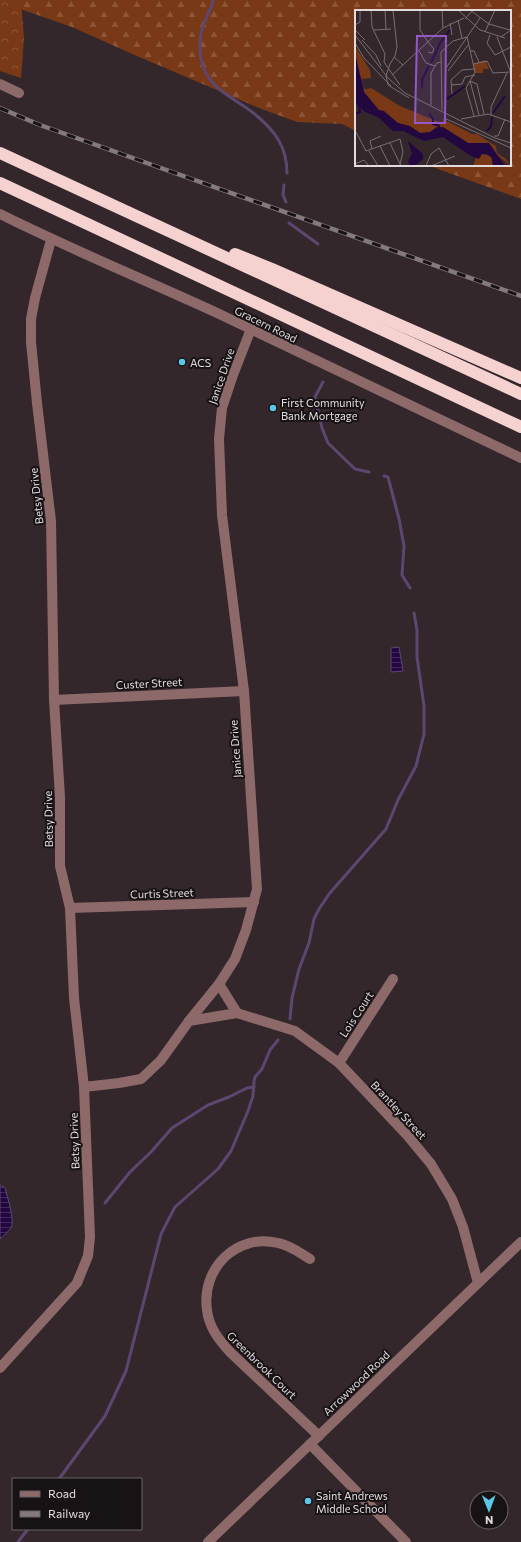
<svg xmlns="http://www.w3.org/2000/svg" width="521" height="1542" font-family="Commissioner,sans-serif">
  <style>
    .forest { fill: url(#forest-firs) }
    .park { fill: url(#park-crowns) }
    .water { fill: url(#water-rules); stroke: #5c4770 }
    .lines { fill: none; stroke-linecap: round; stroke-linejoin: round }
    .stream { stroke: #5c4770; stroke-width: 3 }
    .minor { stroke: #8d6a69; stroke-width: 10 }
    .highway { stroke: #f5d1d0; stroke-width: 12 }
    .rail-casing { stroke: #847a7e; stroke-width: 4.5 }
    .rail { stroke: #171214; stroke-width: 3; stroke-dasharray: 9; stroke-linecap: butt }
    .poi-dot { fill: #5ac8e6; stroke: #171214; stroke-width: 1.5 }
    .labels { text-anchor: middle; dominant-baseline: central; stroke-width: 4; stroke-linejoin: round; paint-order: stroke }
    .street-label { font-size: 11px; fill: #e3dbde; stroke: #171214 }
    .poi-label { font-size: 11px; fill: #e3dbde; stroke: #171214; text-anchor: start }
    .inset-river { fill: none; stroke: #220741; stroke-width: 2 }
    .inset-road { fill: none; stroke: #796f73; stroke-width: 1 }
    .view { fill: #9558c7; fill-opacity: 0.15; stroke: #9558c7; stroke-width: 2 }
    .inset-edge { fill: none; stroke: #e3dbde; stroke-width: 2 }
  </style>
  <defs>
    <pattern id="forest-firs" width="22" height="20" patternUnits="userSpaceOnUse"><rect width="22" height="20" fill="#793916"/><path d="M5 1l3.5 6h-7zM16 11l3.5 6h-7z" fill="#8c5537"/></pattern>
    <pattern id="park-crowns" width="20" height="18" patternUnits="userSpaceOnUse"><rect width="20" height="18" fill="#793916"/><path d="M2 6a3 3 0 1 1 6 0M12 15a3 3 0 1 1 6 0" fill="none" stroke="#8c5537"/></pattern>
    <pattern id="water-rules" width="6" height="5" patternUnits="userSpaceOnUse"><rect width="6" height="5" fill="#220741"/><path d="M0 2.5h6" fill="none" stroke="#422b5c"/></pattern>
  </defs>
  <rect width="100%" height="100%" fill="#33272c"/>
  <polygon class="forest" points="1,0 521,0 521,199 427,165 510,165 510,11 356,11 356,131 342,124 297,122 259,108 130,53 72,27 20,9"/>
  <polygon class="park" points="0,0 21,0 24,38 21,78 0,71"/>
  <g class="water">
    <polygon points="399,647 403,671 391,672 391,648"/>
    <path d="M0,1185L5,1188C7,1196 15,1220 11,1228C8,1232 3,1236 0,1239Z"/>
  </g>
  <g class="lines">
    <g class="stream">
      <path d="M213,0C212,8 207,15 204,23C200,34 199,47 201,59C208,92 236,97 257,116C276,132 287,148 287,173"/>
      <polyline points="284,185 283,195 286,202"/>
      <polyline points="289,223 318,244"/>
      <polyline points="323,382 315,397 322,428 328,443 355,469 369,472"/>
      <polyline points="384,476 388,477 399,519 404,546 402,575 410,588"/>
      <polyline points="290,1019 292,998 299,969 309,943 314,919 319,909 329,894 386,829 398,800 416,766 424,734 424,706 417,657 417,630 414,613"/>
      <polyline points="105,1203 130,1172 151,1152 172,1128 208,1105 229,1097 247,1088 254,1087"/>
      <polyline points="59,1479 105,1416 126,1371 161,1234 175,1207 218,1169 231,1151 248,1111 253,1096 254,1081 255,1077 262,1069 270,1050 278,1040"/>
      <polyline points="18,1542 28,1529"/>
    </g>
    <g class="minor">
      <polyline points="0,84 19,93"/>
      <path d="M0,214C70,249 143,279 215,312C317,360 419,410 521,458"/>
      <polyline points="54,700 244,691"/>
      <polyline points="70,908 254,902"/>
      <polyline points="219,984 237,1013"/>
      <polyline points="189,1021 237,1013 295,1031 339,1063 407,1135 431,1164 452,1199 463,1227 478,1283"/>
      <polyline points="339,1063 393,979"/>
      <polyline points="84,1087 119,1083 141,1079 161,1060 189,1021 219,984 235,959 246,930 257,889 244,691 222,515 219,439 222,408 233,375 251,329"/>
      <path d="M310,1259C300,1253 290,1245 278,1243C237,1233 201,1268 207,1310C209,1327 218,1339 230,1352L319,1436"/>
      <polyline points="0,1368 77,1283 88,1256 90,1237 84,1087 74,998 70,908 60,866 60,797 54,700 51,521 37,403 31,342 31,319 35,298 51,240"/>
      <polyline points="310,1444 406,1542"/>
      <polyline points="208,1542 521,1242"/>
    </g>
    <g class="highway">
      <polyline points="0,153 521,394"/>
      <polyline points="0,183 521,427"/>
      <polyline points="235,254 272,269 521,378"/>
    </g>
    <g class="rail-casing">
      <polyline id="rail" points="0,108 40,125 521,296"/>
    </g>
    <use href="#rail" class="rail"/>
  </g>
  <g class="poi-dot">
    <circle cx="182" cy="362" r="4"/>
    <circle cx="273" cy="408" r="4"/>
    <circle cx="308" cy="1501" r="4"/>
  </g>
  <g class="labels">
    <g class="street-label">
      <text transform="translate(266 324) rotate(26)">Gracern Road</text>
      <text transform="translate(221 376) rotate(-71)">Janice Drive</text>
      <text transform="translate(36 496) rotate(-96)">Betsy Drive</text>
      <text transform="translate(149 683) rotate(-3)">Custer Street</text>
      <text transform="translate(235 749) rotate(-94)">Janice Drive</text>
      <text transform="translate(48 819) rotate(-91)">Betsy Drive</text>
      <text transform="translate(162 893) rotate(-2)">Curtis Street</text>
      <text transform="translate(356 1014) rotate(-57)">Lois Court</text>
      <text transform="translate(399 1110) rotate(47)">Brantley Street</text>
      <text transform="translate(74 1141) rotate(-92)">Betsy Drive</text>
      <text transform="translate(262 1365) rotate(44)">Greenbrook Court</text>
      <text transform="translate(356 1383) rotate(-44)">Arrowwood Road</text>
    </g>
    <g class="poi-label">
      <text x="190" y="362">ACS</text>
      <text x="281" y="402">First Community<tspan x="281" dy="13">Bank Mortgage</tspan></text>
      <text x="316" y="1495">Saint Andrews<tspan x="316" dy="13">Middle School</tspan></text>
    </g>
  </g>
  <g transform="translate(355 10)">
    <rect width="156" height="156" fill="#33272c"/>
    <path d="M0,36L15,60L16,68L6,69ZM130,50L134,59H128V63H120L118,54ZM16,78L45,96L108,122L81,117L69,124L50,116L24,101L12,88L8,80ZM127,144L136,146L138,156H118L121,148Z" fill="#793916"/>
    <path d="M0,39L8,75L21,96L29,98L46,112L56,115L66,122L74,121L80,115H88V109L117,124H122L141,136L142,143L151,149L156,156L142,145L134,133H113L88,117L75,122L65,123L55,116L43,113L28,101L24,100L10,84L7,69L2,63Z" fill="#793916"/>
    <path d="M0,43L9,82L24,100L29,101L43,113L55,116L65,123L75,122L82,117H88L113,133H134L150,156H138L137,148L132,144H127L124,149L116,146L88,127L69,131L48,121H38L23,107L10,102L0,93ZM53,131L68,144V149L60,156H55L53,152L57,143Z" fill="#220741"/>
    <path class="inset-river" d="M76,53L85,33L95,20M67,78V70L74,56M92,89L110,76M74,103L78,109V114L85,116M138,103L150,86M0,104L5,102L4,95M132,121L136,116L137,107"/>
    <path class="inset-road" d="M16,0L17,17L30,44L29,52L45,75M30,0L31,20M65,0V20L73,32M87,0L88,18M103,0L125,20L150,28M115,0L134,14L155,20M110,9L118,0M103,10L107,28M95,13L97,25M0,15L5,12V0M0,20L10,30M19,20L36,19M130,22L140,0M0,25L33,68L50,83L140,128L156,133M135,25L132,33L140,45L156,37M142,27L156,63M146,27L156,20M7,30L21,45L26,56M73,32L79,39L77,43L73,42M0,33L9,48L36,76M64,41L71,53L80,56M115,41H119L124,52M39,47L48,55M35,54L40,46L42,37L38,0M35,54L31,66L33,75L54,88M118,54L132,51L138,63L156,62M91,58L125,8M93,61L113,35M37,65L88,18L109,8M115,71L122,74L129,104M115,71L124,105M96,75L107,74L110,67L120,65M97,84L96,70L107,60L120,59M76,95V63L82,53L86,52M87,100L86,42L98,31L112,27L120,62L111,78L119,106M136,105V97L152,63M89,108L156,138M106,109L133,104L156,112M1,122L11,141L45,129L48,142L45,154M139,126H143L150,109M35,133L46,156M25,136L35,156M17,139L15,131L26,126M14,141L23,156M0,154L9,150L14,156M71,156L76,144L84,138L94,156M76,156L100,146"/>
    <path class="view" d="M62,26H91L90,113H60Z"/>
    <rect width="156" height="156" class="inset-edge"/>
  </g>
  <rect x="12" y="1478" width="130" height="52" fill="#171214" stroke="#696265"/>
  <rect x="20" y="1491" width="20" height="6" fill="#8d6a69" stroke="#696265"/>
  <text x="48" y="1498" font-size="12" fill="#e3dbde">Road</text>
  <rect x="20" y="1511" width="20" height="6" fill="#847a7e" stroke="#696265"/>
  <text x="48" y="1518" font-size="12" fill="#e3dbde">Railway</text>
  <g transform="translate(489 1510) rotate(179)"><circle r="19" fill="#171214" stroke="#696265"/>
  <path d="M0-3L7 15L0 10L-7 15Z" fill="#5ac8e6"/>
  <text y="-6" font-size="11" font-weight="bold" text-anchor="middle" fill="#e3dbde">N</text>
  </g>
</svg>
